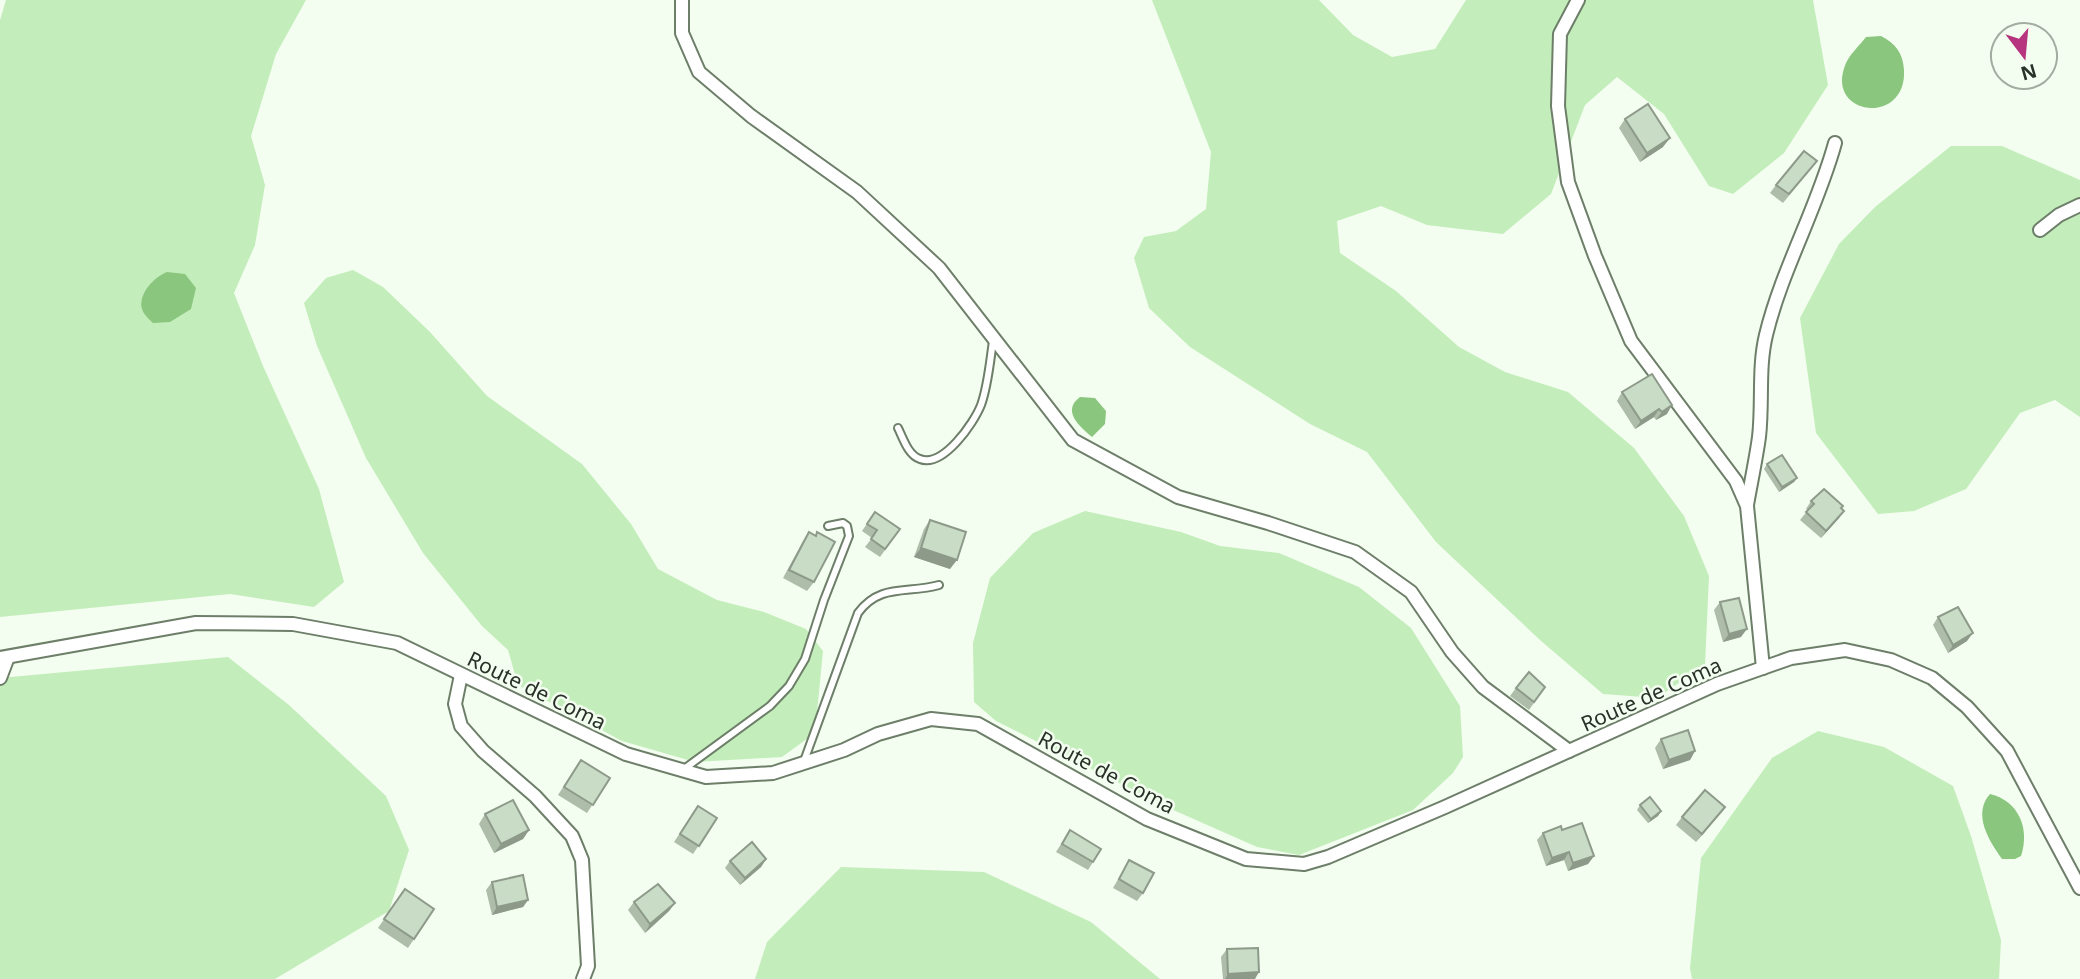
<svg xmlns="http://www.w3.org/2000/svg" width="2080" height="979" font-family="'Noto Sans',sans-serif">
  <style>
    .green { fill: #c3edba }
    .water { fill: #8ac67d }
    .lines { fill: none; stroke-linecap: round; stroke-linejoin: round }
    .service-casing { stroke: #6d7e69; stroke-width: 10 }
    .minor-casing { stroke: #6d7e69; stroke-width: 16 }
    .service { stroke: #fff; stroke-width: 6 }
    .minor { stroke: #fff; stroke-width: 12 }
    .wall { fill: #adbda9 }
    .shaded-wall { fill: #8d9a8a }
    .building { fill: #c9dcc5; stroke: #8d9a8a; stroke-width: 2 }
    .labels { text-anchor: middle; dominant-baseline: central; stroke-width: 5; stroke-linejoin: round; paint-order: stroke }
    .street-label { font-size: 21px; fill: #293128; stroke: #f3fef0 }
  </style>
  <rect width="100%" height="100%" fill="#f3fef0"/>
  <g class="green">
    <polygon points="6,0 306,0 276,54 251,136 265,185 255,245 234,293 263,366 319,489 344,582 314,607 230,594 0,617 0,20"/>
    <polygon points="1152,0 1319,0 1353,35 1392,57 1435,49 1466,0 1813,0 1828,85 1784,153 1733,194 1709,186 1664,114 1617,77 1585,105 1551,194 1503,234 1427,225 1381,206 1337,221 1340,253 1396,291 1459,347 1505,372 1568,392 1634,448 1684,516 1709,576 1705,665 1657,698 1603,694 1540,640 1436,542 1367,452 1310,424 1190,347 1149,308 1134,258 1144,237 1176,231 1206,209 1211,152"/>
    <polygon points="1951,146 2002,146 2080,180 2080,417 2055,400 2020,413 1966,489 1914,511 1878,514 1816,433 1800,318 1839,244 1875,207"/>
    <polygon points="353,270 383,287 430,332 487,396 582,464 631,524 658,569 717,600 764,612 806,629 823,651 815,733 782,757 695,762 622,741 518,685 508,650 482,626 423,553 366,458 317,346 304,303 326,278"/>
    <polygon points="1085,511 1181,532 1220,546 1279,553 1359,587 1411,628 1460,706 1463,757 1453,773 1413,810 1299,855 1257,847 1171,809 996,721 974,702 973,643 990,578 1033,533"/>
    <polygon points="228,657 289,705 386,796 409,850 389,911 275,979 0,979 0,678"/>
    <polygon points="1818,731 1884,747 1953,786 1971,836 2001,940 1999,979 1692,979 1690,968 1701,858 1772,758"/>
    <polygon points="841,867 984,872 1091,922 1160,979 755,979 767,942"/>
  </g>
  <g class="water">
    <path d="M1881,36C1896,44 1903,53 1904,70C1907,127 1823,116 1846,63C1850,54 1860,45 1866,37Z"/>
    <path d="M167,272L185,274L196,288L191,309L170,322L153,323C149,319 144,315 142,309C138,294 154,277 167,272Z"/>
    <path d="M1080,397L1095,398L1106,411L1105,424L1092,437C1080,427 1061,411 1080,397Z"/>
    <path d="M1990,794C2019,801 2030,829 2021,856L2015,859H2002C1989,841 1972,814 1990,794Z"/>
  </g>
  <g class="lines">
    <g class="service-casing">
      <g id="service">
        <path d="M898,428C903,438 908,455 920,459C943,468 974,423 981,405C988,386 990,361 993,341"/>
        <path d="M804,761L858,613C880,583 907,594 939,585"/>
        <polyline points="684,769 770,706 789,686 805,659 824,600 849,536 847,526 843,523 828,526"/>
      </g>
    </g>
    <g class="minor-casing">
      <g id="minor">
        <polyline points="682,0 682,33 699,72 751,116 857,192 939,268 1073,440 1178,497 1268,523 1355,552 1411,592 1452,652 1483,687 1569,751"/>
        <polyline points="1578,0 1560,34 1558,106 1568,182 1595,256 1631,341 1736,481 1747,506 1763,668"/>
        <polyline points="2040,230 2059,215 2080,205"/>
        <path d="M1747,505C1751,482 1756,459 1759,437C1763,403 1758,368 1766,335C1782,269 1817,209 1835,143"/>
        <polyline points="0,658 196,623 293,624 397,643 626,754 706,777 773,773 844,750 878,734 931,719 978,724 1147,819 1246,859 1304,864 1328,857 1445,807 1717,684 1791,658 1845,650 1891,660 1932,678 1967,707 2007,751 2080,888"/>
        <polyline points="461,675 455,704 461,726 483,751 535,796 572,836 575,843 582,860 588,966 583,979"/>
        <polyline points="0,678 8,657"/>
      </g>
    </g>
    <use href="#service" class="service"/>
    <use href="#minor" class="minor"/>
  </g>
  <g class="wall">
    <polygon points="1625,119 1663,147 1640,162 1619,128"/>
    <polygon points="1811,169 1783,203 1770,193 1776,185"/>
    <polygon points="1652,374 1667,414 1656,420 1654,417 1635,429 1617,401 1622,392"/>
    <polygon points="1767,464 1797,478 1794,482 1779,492 1764,469"/>
    <polygon points="1811,501 1841,508 1839,518 1821,538 1800,520 1808,510 1806,509"/>
    <polygon points="875,512 900,529 880,557 865,547 872,538 862,531"/>
    <polygon points="930,520 950,569 914,557 924,529"/>
    <polygon points="809,532 814,582 807,591 783,578 803,541"/>
    <polygon points="1720,602 1741,637 1723,642 1714,610"/>
    <polygon points="1938,617 1967,641 1948,653 1933,625"/>
    <polygon points="1545,687 1529,710 1510,696 1516,688"/>
    <polygon points="1661,739 1695,751 1690,760 1663,769 1655,748"/>
    <polygon points="581,760 610,778 587,813 558,795"/>
    <polygon points="1640,805 1661,811 1658,816 1648,823 1637,810"/>
    <polygon points="698,806 717,818 693,854 674,842"/>
    <polygon points="485,814 529,830 523,839 494,853 479,824"/>
    <polygon points="1719,815 1696,842 1676,825 1682,817"/>
    <polygon points="1070,830 1093,862 1088,870 1056,852"/>
    <polygon points="1562,830 1594,856 1588,864 1568,871 1564,860 1546,866 1537,840 1543,833"/>
    <polygon points="766,859 761,867 740,885 725,868 730,861"/>
    <polygon points="1129,860 1143,893 1137,901 1113,888"/>
    <polygon points="492,882 528,900 523,907 492,915 486,890"/>
    <polygon points="405,889 434,909 408,948 378,928"/>
    <polygon points="634,902 675,903 669,911 645,933 628,910"/>
    <polygon points="1227,949 1255,979 1223,979 1221,957"/>
  </g>
  <g class="shaded-wall">
    <polygon points="1670,138 1663,147 1640,162 1647,153"/>
    <polygon points="1672,405 1667,414 1656,420 1662,412"/>
    <polygon points="1659,409 1654,417 1635,429 1641,421"/>
    <polygon points="1797,478 1794,482 1779,492 1782,487"/>
    <polygon points="1844,511 1839,518 1821,538 1826,531"/>
    <polygon points="921,548 957,560 950,569 914,557"/>
    <polygon points="1747,629 1741,637 1723,642 1729,634"/>
    <polygon points="1973,633 1967,641 1948,653 1953,645"/>
    <polygon points="1695,751 1690,760 1663,769 1669,760"/>
    <polygon points="1725,807 1719,815 1696,842 1702,834"/>
    <polygon points="1661,811 1658,816 1648,823 1651,819"/>
    <polygon points="529,830 523,839 494,853 501,844"/>
    <polygon points="1569,852 1564,860 1546,866 1552,858"/>
    <polygon points="1594,856 1588,864 1568,871 1573,863"/>
    <polygon points="766,859 761,867 740,885 745,878"/>
    <polygon points="528,900 523,907 492,915 497,907"/>
    <polygon points="675,903 669,911 645,933 650,924"/>
    <polygon points="1259,972 1255,979 1225,979 1228,974"/>
  </g>
  <g class="building">
    <polygon points="1648,104 1670,138 1647,153 1625,119"/>
    <polygon points="1804,151 1817,161 1789,194 1776,185"/>
    <polygon points="1652,374 1672,405 1662,412 1659,409 1641,421 1622,392"/>
    <polygon points="1782,455 1797,478 1782,487 1767,464"/>
    <polygon points="1824,489 1843,506 1841,508 1844,511 1826,531 1806,512 1814,504 1811,501"/>
    <polygon points="875,512 900,529 885,549 871,539 877,530 867,524"/>
    <polygon points="930,520 966,532 957,560 921,548"/>
    <polygon points="809,532 816,536 817,532 835,542 814,582 789,570"/>
    <polygon points="1739,598 1747,629 1729,634 1720,602"/>
    <polygon points="1958,607 1973,633 1953,645 1938,617"/>
    <polygon points="1529,672 1545,687 1534,702 1516,688"/>
    <polygon points="1688,730 1695,751 1669,760 1661,739"/>
    <polygon points="581,760 610,778 593,805 564,787"/>
    <polygon points="1705,790 1725,807 1702,834 1682,817"/>
    <polygon points="1650,797 1661,811 1651,819 1640,805"/>
    <polygon points="513,800 529,830 501,844 485,814"/>
    <polygon points="698,806 717,818 699,846 680,834"/>
    <polygon points="1582,823 1594,856 1573,863 1569,852 1552,858 1543,833 1561,826 1562,830"/>
    <polygon points="1070,830 1101,849 1093,862 1062,844"/>
    <polygon points="752,842 766,859 745,878 730,861"/>
    <polygon points="1129,860 1154,873 1143,893 1119,879"/>
    <polygon points="523,875 528,900 497,907 492,882"/>
    <polygon points="658,884 675,903 650,924 634,902"/>
    <polygon points="405,889 434,909 414,939 384,919"/>
    <polygon points="1258,948 1259,972 1228,974 1227,949"/>
  </g>
  <g class="labels">
    <g class="street-label">
      <text transform="translate(537 690) rotate(26)">Route de Coma</text>
      <text transform="translate(1651 694) rotate(-24)">Route de Coma</text>
      <text transform="translate(1107 772) rotate(28)">Route de Coma</text>
    </g>
  </g>
  <g transform="translate(2024 56) rotate(164)"><circle r="33" fill="#f3fef0" stroke="#a2aca0" stroke-width="2"/>
  <path d="M0-5L12 26L0 18L-12 26Z" fill="#b7357e"/>
  <text y="-10" font-size="19" font-weight="bold" text-anchor="middle" fill="#293128">N</text>
  </g>
</svg>
